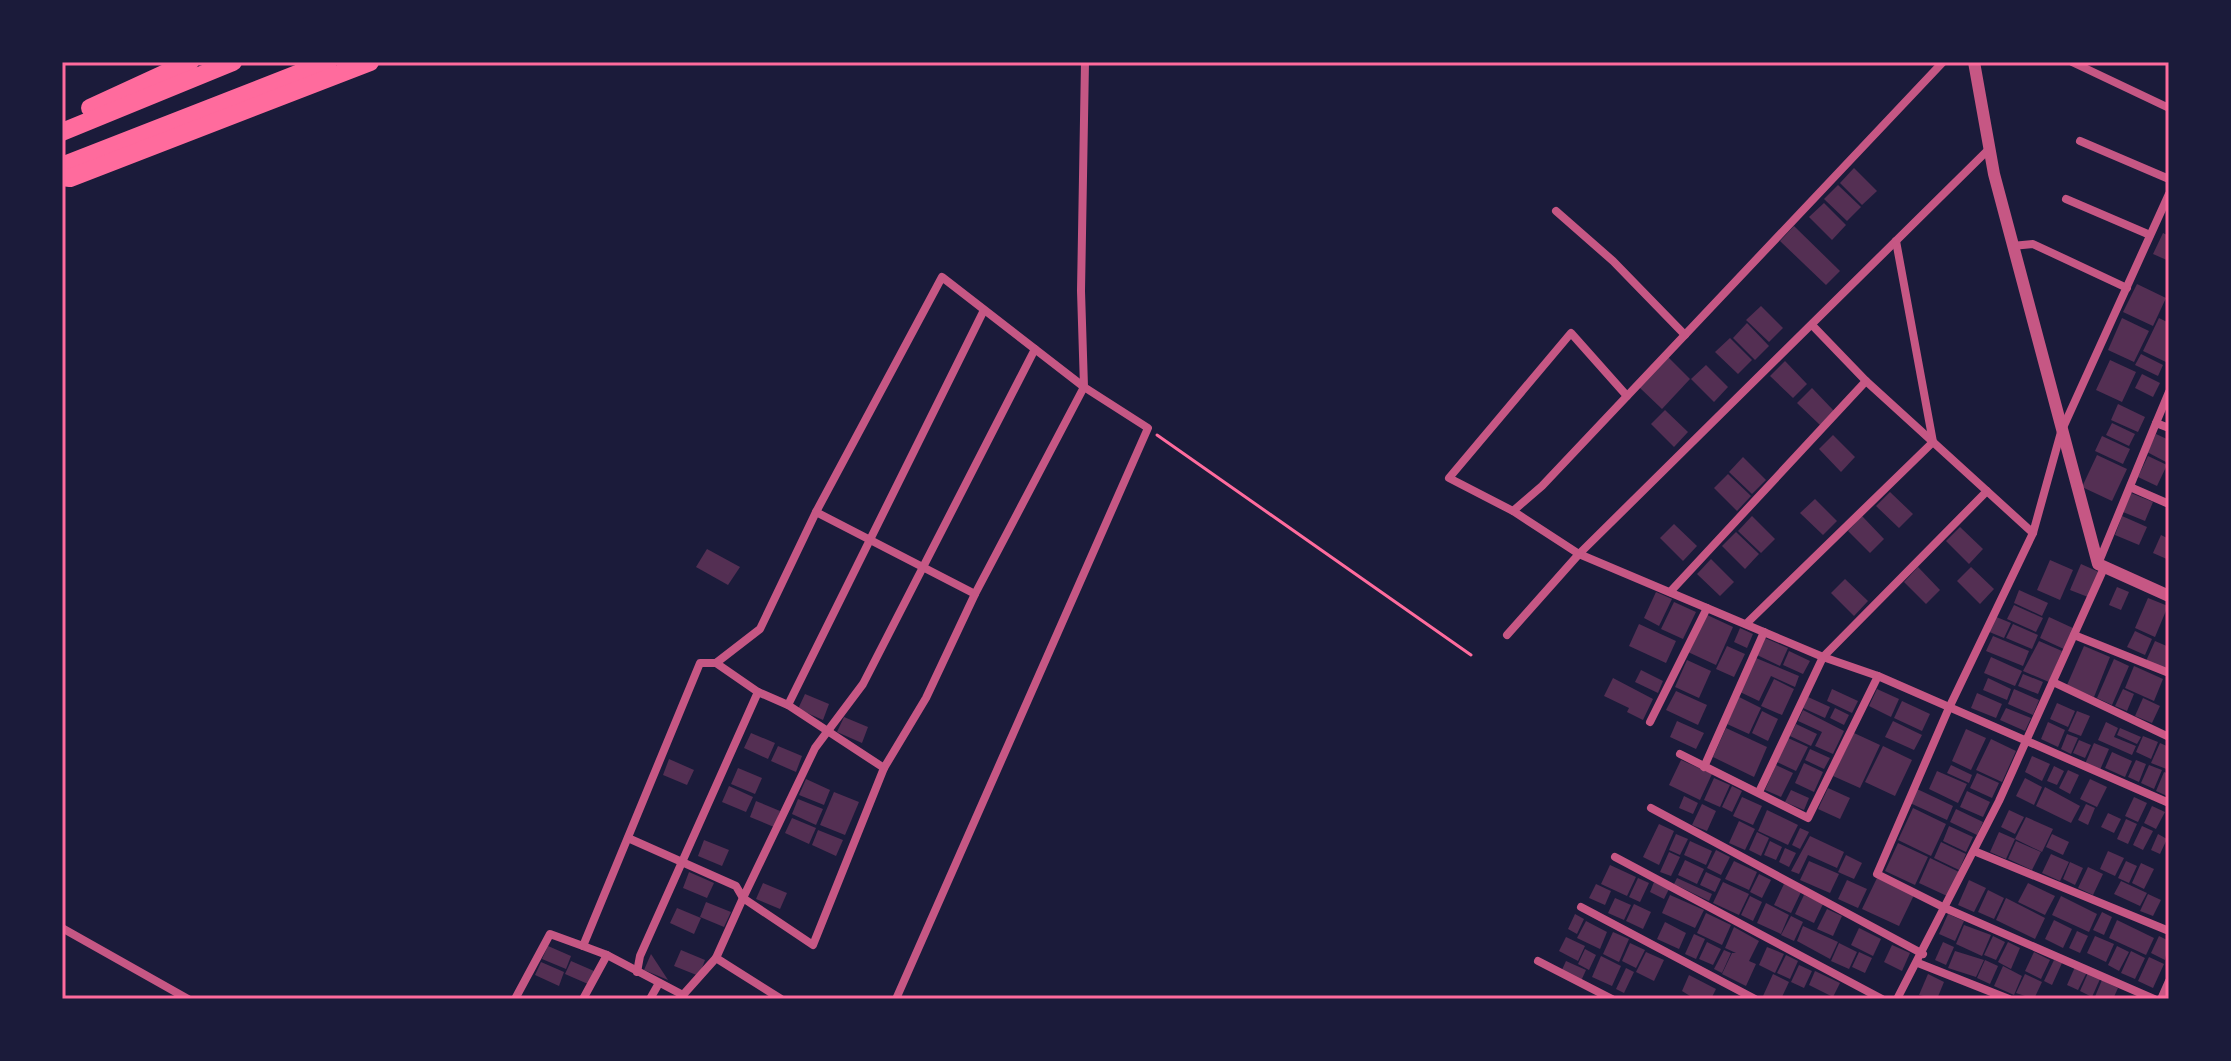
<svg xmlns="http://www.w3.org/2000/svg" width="2231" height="1061" font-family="Figtree,sans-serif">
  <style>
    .building { fill: #542f53 }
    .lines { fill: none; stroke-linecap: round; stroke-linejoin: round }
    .path { stroke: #ff6b9d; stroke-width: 3 }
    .minor { stroke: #c65784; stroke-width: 8 }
    .tertiary { stroke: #c65784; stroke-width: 12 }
    .trunk { stroke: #ff6b9d; stroke-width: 18 }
    .neatline { fill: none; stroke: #ff6b9d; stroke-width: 3 }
  </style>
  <rect width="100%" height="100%" fill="#1b1b3a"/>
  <g class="building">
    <polygon points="1854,168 1877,191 1862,205 1840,183"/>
    <polygon points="1838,185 1861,207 1847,221 1824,199"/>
    <polygon points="1824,203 1846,225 1832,240 1809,217"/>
    <polygon points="1794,226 1840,271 1826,285 1780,241"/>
    <polygon points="2163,233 2169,236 2169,261 2153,254"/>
    <polygon points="2137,284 2166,298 2153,326 2123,312"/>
    <polygon points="1761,306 1783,328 1769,342 1746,320"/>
    <polygon points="2122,318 2149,331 2134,362 2108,350"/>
    <polygon points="2159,318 2169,323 2168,363 2143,351"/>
    <polygon points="1747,323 1769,346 1755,360 1733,338"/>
    <polygon points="1730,338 1752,360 1738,374 1715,352"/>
    <polygon points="2141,354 2163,365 2158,376 2135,365"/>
    <polygon points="1668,357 1690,379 1662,409 1639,387"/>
    <polygon points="2110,360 2136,372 2122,402 2096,390"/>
    <polygon points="1785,361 1807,384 1793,398 1770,376"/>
    <polygon points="1706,365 1728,387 1714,402 1691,379"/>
    <polygon points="2142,374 2160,383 2153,397 2135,388"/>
    <polygon points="1812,388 1834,411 1820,425 1797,403"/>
    <polygon points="2118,404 2145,417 2138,432 2111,420"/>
    <polygon points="1665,410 1688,432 1674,447 1651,424"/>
    <polygon points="2112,423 2135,434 2129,446 2106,435"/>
    <polygon points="2156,434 2169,440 2166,462 2147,452"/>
    <polygon points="1833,435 1855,457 1841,472 1819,449"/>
    <polygon points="2102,436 2130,449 2123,464 2095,451"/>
    <polygon points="2097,455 2127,469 2112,501 2082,487"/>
    <polygon points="2148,456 2167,465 2157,486 2138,477"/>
    <polygon points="1743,457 1766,480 1752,494 1729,472"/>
    <polygon points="1728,474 1751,496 1737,511 1714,488"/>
    <polygon points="1890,492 1913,514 1899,528 1876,506"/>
    <polygon points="2131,493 2153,502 2145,521 2123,512"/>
    <polygon points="1815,499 1837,521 1823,535 1800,513"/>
    <polygon points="1752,516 1775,539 1761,553 1738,531"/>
    <polygon points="1862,516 1884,539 1870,553 1848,531"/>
    <polygon points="2122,516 2147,527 2139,545 2115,535"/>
    <polygon points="1674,524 1697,546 1683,561 1660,538"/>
    <polygon points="1960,527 1983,549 1969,564 1946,541"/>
    <polygon points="1736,532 1759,554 1745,569 1722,546"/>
    <polygon points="2161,535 2169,539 2169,560 2153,553"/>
    <polygon points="707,549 740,567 728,585 696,567"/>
    <polygon points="1711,559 1734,582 1720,596 1697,574"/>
    <polygon points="2050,560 2073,570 2060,600 2037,590"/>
    <polygon points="2081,564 2099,572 2088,597 2070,590"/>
    <polygon points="1918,567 1940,590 1926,604 1904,582"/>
    <polygon points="1971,567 1994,589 1980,604 1957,581"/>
    <polygon points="1845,579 1868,601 1854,616 1831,593"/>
    <polygon points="2117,587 2129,592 2121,610 2109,605"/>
    <polygon points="2019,590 2048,603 2042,616 2014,603"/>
    <polygon points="1656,592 1672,599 1659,626 1644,618"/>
    <polygon points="2148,598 2168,606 2155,637 2135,628"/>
    <polygon points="1674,602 1696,612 1683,639 1661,629"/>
    <polygon points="2014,605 2043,618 2036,632 2007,619"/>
    <polygon points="1705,614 1733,627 1716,665 1688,652"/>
    <polygon points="1994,616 2011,623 2004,638 1987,631"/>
    <polygon points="2049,617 2075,629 2066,650 2040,638"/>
    <polygon points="1639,624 1676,641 1666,663 1629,646"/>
    <polygon points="2013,624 2038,635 2032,649 2006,638"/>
    <polygon points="1740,628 1753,634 1747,648 1734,642"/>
    <polygon points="2135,631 2152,639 2145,655 2127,647"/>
    <polygon points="1993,636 2029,651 2023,666 1986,651"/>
    <polygon points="1765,638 1788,648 1780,666 1757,655"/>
    <polygon points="2039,641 2062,651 2049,682 2023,671"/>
    <polygon points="2155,641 2169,647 2169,671 2146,661"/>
    <polygon points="1727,646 1745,654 1734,677 1716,669"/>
    <polygon points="2084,646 2110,657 2094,697 2067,685"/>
    <polygon points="1789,651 1810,661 1803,674 1783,665"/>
    <polygon points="1991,657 2022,671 2015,686 1984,673"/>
    <polygon points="1756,658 1799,676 1795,687 1771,676 1759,701 1740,692"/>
    <polygon points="2114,659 2129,666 2112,705 2097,698"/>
    <polygon points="1687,660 1711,671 1699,698 1675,687"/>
    <polygon points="2134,666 2163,679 2154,701 2125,688"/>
    <polygon points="1641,670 1663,681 1658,693 1635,682"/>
    <polygon points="2023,674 2043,682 2038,694 2018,686"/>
    <polygon points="1613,678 1653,699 1643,720 1627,712 1629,708 1604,696"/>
    <polygon points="1988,678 2011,689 2007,700 1983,690"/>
    <polygon points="1774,679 1794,689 1782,715 1761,706"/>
    <polygon points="1832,689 1858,701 1852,713 1827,701"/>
    <polygon points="1877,689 1899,699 1891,717 1869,706"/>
    <polygon points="2014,689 2039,700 2033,715 2008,704"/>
    <polygon points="2123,689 2134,694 2127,711 2115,706"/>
    <polygon points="1676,691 1707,705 1698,725 1666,710"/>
    <polygon points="1977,693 2002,704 1996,718 1971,708"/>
    <polygon points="805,694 829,704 823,720 798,709"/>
    <polygon points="1739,697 1761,708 1749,734 1727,724"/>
    <polygon points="1808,697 1830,707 1825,718 1803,708"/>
    <polygon points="2143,698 2160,706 2152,723 2135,716"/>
    <polygon points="1902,701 1930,714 1922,731 1894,718"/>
    <polygon points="2057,703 2075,711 2068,727 2050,719"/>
    <polygon points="1835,708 1849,715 1844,725 1830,718"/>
    <polygon points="2006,708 2031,718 2025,731 2000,720"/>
    <polygon points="1803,710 1844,731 1833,754 1815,746 1822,732 1798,721"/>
    <polygon points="1762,711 1778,719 1768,741 1752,733"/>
    <polygon points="2077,711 2090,716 2081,736 2068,731"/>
    <polygon points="844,717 868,727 862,743 837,732"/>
    <polygon points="1677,721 1704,733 1696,749 1670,737"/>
    <polygon points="1893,721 1922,735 1914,750 1885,737"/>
    <polygon points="2048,722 2065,730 2058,747 2041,739"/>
    <polygon points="2106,722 2118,728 2114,737 2136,746 2132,755 2098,740"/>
    <polygon points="1796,724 1817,734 1811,746 1790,736"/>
    <polygon points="1726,728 1767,747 1754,777 1713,757"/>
    <polygon points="2120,728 2141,737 2137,744 2117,735"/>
    <polygon points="1966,729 1986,738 1971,770 1952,761"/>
    <polygon points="751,733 775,743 768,759 744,748"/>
    <polygon points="1854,733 1880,745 1860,788 1833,776"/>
    <polygon points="2067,734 2078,738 2071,754 2061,749"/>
    <polygon points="2143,736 2158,742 2151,759 2136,752"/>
    <polygon points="1788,738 1808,747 1796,771 1777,762"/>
    <polygon points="1991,739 2016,751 2002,782 1976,770"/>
    <polygon points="2079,740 2091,745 2085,758 2073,753"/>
    <polygon points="2094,743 2109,749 2100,770 2085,764"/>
    <polygon points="2160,743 2169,747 2169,770 2151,763"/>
    <polygon points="778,746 802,756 796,772 771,761"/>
    <polygon points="1883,746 1912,760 1895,796 1865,782"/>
    <polygon points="1810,749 1830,758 1824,769 1805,760"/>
    <polygon points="2112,752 2132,761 2125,777 2105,768"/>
    <polygon points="2032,756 2050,764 2042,781 2025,772"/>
    <polygon points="669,759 694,770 687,785 663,775"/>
    <polygon points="1681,760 1712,774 1700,800 1669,785"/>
    <polygon points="2136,760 2146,764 2139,782 2128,777"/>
    <polygon points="1804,763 1823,772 1814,792 1795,783"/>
    <polygon points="1776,765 1793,773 1781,797 1765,790"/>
    <polygon points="1951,765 1972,775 1969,783 1947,773"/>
    <polygon points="2149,765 2162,770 2154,789 2141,783"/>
    <polygon points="2054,766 2064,771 2057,785 2047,781"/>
    <polygon points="738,768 762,778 755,794 731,784"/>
    <polygon points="2068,770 2079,775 2070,794 2059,788"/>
    <polygon points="1937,771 1967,784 1958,803 1929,789"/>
    <polygon points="2164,772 2169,774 2167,796 2156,791"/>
    <polygon points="1977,773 1999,783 1992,798 1970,788"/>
    <polygon points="1714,778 1730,785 1720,807 1704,800"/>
    <polygon points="2025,778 2042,787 2034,805 2016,796"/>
    <polygon points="806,779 830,790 824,805 799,795"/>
    <polygon points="2090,779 2107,787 2097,807 2080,799"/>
    <polygon points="729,786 753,797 746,812 722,802"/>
    <polygon points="1732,786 1742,791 1732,812 1722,807"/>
    <polygon points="2045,787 2080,806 2071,823 2036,806"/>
    <polygon points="1828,788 1850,798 1840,819 1818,809"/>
    <polygon points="1917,789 1953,806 1947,820 1910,803"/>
    <polygon points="1791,790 1809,798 1804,810 1785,802"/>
    <polygon points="1967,791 1990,802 1983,817 1960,807"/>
    <polygon points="834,792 859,802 845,835 820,825"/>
    <polygon points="1684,796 1698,803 1693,814 1679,808"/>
    <polygon points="1742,797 1762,806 1753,825 1733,816"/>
    <polygon points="2134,797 2147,803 2138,822 2125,816"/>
    <polygon points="798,799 823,809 816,825 792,814"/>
    <polygon points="756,801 780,811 774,827 750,817"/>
    <polygon points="1702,804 1716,811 1707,831 1692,825"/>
    <polygon points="2086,804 2095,808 2088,825 2078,820"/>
    <polygon points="2152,806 2165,812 2156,829 2144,823"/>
    <polygon points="1913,808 1946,824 1931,856 1898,840"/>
    <polygon points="1956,809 1983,822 1977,835 1950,822"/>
    <polygon points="1767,810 1798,825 1788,845 1758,831"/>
    <polygon points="2009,810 2024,817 2015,834 2001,827"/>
    <polygon points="2108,813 2121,819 2114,833 2101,827"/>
    <polygon points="2026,817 2053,829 2042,852 2015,839"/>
    <polygon points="792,818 816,828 809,844 785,833"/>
    <polygon points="2126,819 2137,824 2128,844 2117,839"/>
    <polygon points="1739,821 1755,829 1745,850 1729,843"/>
    <polygon points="1659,824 1674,831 1659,865 1643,857"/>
    <polygon points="1949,826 1973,837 1966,852 1943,841"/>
    <polygon points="2142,826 2153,831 2143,850 2133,845"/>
    <polygon points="1800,828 1809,832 1800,849 1792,845"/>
    <polygon points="818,830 843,840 836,856 812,845"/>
    <polygon points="1757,832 1769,838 1761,856 1749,850"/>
    <polygon points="1999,832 2015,839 2006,859 1990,852"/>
    <polygon points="1676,834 1688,839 1680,855 1669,850"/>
    <polygon points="2052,834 2069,842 2063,855 2046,847"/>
    <polygon points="2158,834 2167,839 2160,854 2151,850"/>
    <polygon points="1810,836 1844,852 1837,868 1808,855 1799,874 1791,871"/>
    <polygon points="704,840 729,850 722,866 698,856"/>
    <polygon points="1690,841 1712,851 1706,865 1684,855"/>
    <polygon points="1770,841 1782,847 1776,860 1764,855"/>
    <polygon points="2016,841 2041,852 2032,870 2008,859"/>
    <polygon points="1941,842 1966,854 1959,870 1934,858"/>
    <polygon points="1898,843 1928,857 1915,885 1885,871"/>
    <polygon points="1785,848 1796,853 1789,867 1779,862"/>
    <polygon points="1716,850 1730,857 1721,875 1707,868"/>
    <polygon points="2108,851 2124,858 2115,876 2100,869"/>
    <polygon points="1669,852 1680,857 1671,876 1660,872"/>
    <polygon points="2051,854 2069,862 2060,881 2042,873"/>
    <polygon points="1846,855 1862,863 1854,879 1838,872"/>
    <polygon points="1930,858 1959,872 1947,896 1919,883"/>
    <polygon points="1685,860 1704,869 1697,884 1678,875"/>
    <polygon points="1734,861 1757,872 1749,890 1725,879"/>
    <polygon points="1809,861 1839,874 1830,893 1800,880"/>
    <polygon points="2126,861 2137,866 2129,883 2118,878"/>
    <polygon points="2070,862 2083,868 2075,885 2063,879"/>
    <polygon points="2141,863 2154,869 2144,889 2132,883"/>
    <polygon points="1610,865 1636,877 1627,896 1601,884"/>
    <polygon points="2088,867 2103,874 2093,895 2078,888"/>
    <polygon points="689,872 714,883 707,898 683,888"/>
    <polygon points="1706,872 1721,879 1715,892 1700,885"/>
    <polygon points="1759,874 1771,880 1762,898 1750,892"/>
    <polygon points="1638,878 1649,883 1640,902 1629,897"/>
    <polygon points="1677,878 1712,894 1709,901 1674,884"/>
    <polygon points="1877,878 1914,895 1899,926 1862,909"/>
    <polygon points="1847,880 1867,889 1858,908 1838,899"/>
    <polygon points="1969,880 1986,888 1974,912 1958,905"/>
    <polygon points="2121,881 2147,893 2140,906 2114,894"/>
    <polygon points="1654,882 1669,889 1664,899 1650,892"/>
    <polygon points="1723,882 1749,894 1739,915 1713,903"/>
    <polygon points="763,883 787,893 780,909 756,899"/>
    <polygon points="2028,883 2055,896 2045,915 2018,902"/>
    <polygon points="1596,884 1611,891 1605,905 1589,898"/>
    <polygon points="1784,884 1801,892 1791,913 1774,905"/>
    <polygon points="1988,890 2004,898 1994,919 1978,912"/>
    <polygon points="2148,894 2161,900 2153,916 2140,911"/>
    <polygon points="1670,895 1704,910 1695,928 1662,913"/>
    <polygon points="1804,895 1823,904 1814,923 1795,914"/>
    <polygon points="1750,896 1762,902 1753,921 1741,915"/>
    <polygon points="2061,896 2097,914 2089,932 2052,915"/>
    <polygon points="1615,898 1631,905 1624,920 1608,913"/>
    <polygon points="2006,898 2045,918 2035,939 1996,920"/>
    <polygon points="706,902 731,912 724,927 700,917"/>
    <polygon points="1766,903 1789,915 1781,934 1757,923"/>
    <polygon points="1634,904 1651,912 1643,929 1626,921"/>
    <polygon points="677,908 701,918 694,934 670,923"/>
    <polygon points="1827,909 1842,916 1833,936 1817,929"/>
    <polygon points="2102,912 2112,917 2104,935 2093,930"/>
    <polygon points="1706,913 1731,925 1722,945 1697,933"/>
    <polygon points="1575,914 1584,919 1577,934 1568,929"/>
    <polygon points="1948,914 1964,921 1955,941 1939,934"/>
    <polygon points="1791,916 1803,922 1794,941 1781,935"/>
    <polygon points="2054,920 2072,929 2063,948 2045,939"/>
    <polygon points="2117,920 2154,938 2146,955 2109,938"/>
    <polygon points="1586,921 1607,932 1600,949 1577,938"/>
    <polygon points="1665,922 1686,933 1679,949 1657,939"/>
    <polygon points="1964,925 1991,935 1982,956 1956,944"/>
    <polygon points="1803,926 1838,942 1830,959 1797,941"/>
    <polygon points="1734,927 1759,941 1749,961 1756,964 1746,986 1722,974 1732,953 1736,953 1725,948"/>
    <polygon points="1859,928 1881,939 1873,956 1851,945"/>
    <polygon points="2077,931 2088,936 2080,953 2069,948"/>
    <polygon points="1613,932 1629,939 1619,962 1603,954"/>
    <polygon points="1694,934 1705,939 1696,959 1685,954"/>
    <polygon points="1993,936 2005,942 1996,960 1984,955"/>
    <polygon points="2095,936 2114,944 2106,962 2087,953"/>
    <polygon points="2159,936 2169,941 2165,960 2151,953"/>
    <polygon points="1566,937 1585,946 1578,961 1559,951"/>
    <polygon points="1707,942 1721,949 1713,965 1699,959"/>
    <polygon points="1943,942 1954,947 1946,965 1935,960"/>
    <polygon points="2008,942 2020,948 2011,969 1998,962"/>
    <polygon points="1630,943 1645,950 1636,968 1622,961"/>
    <polygon points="1839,943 1857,952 1849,969 1831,961"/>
    <polygon points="1892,945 1910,953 1902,971 1884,962"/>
    <polygon points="548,946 571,956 566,969 542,959"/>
    <polygon points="2117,946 2129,952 2119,971 2108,965"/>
    <polygon points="1767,947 1784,954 1775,973 1759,965"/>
    <polygon points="1585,949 1596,955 1589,970 1578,964"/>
    <polygon points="681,950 705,960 699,976 674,966"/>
    <polygon points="1724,950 1731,953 1722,973 1714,969"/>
    <polygon points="1955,951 1984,960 1976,977 1948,968"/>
    <polygon points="2131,951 2145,958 2135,979 2121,973"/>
    <polygon points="1646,952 1664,960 1654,981 1636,972"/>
    <polygon points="1859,952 1872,958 1865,973 1852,967"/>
    <polygon points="2034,952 2050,960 2041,979 2025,971"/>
    <polygon points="651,954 668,980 644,970"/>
    <polygon points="1786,955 1798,961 1790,979 1777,973"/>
    <polygon points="1601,956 1621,966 1612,986 1592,977"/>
    <polygon points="2149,957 2164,964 2153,988 2138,981"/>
    <polygon points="1985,960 1998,966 1990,984 1977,978"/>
    <polygon points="2054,960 2062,963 2052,985 2044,981"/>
    <polygon points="571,961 594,971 588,984 565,974"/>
    <polygon points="1566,961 1586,970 1581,981 1561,972"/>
    <polygon points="541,962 564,972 559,986 535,975"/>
    <polygon points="1799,965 1812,971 1804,988 1791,982"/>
    <polygon points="2003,966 2022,976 2014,995 1994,986"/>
    <polygon points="2075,967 2087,972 2078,990 2067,985"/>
    <polygon points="1626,968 1634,972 1624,993 1616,989"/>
    <polygon points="1815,971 1840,983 1833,997 1809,985"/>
    <polygon points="2088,973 2100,979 2092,997 2080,991"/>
    <polygon points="1773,974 1789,982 1781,999 1763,996"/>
    <polygon points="1928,974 1944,982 1937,999 1919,995"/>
    <polygon points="2025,974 2042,982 2034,999 2016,993"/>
    <polygon points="1689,975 1716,989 1711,999 1695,999 1682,991"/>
    <polygon points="2102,980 2118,988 2113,999 2094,999"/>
  </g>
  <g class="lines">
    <polyline class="path" points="1157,435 1471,655"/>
    <g class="minor">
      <polyline points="2072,62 2169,108"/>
      <polyline points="2080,141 2169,179"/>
      <polyline points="1990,148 1579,554 1823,657 1878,676 2169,803"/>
      <polyline points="2066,199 2150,235"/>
      <polyline points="1556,211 1613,261 1685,335"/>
      <polyline points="2012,246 2033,244 2127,288"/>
      <polyline points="1812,325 1866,381 2033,533"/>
      <polyline points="2156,423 2169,392"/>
      <polyline points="2130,487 2169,504"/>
      <polyline points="1513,511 1449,478 1571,333 1627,396"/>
      <polyline points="816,512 975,594"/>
      <polyline points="2098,564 2156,423 2169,428"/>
      <polyline points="1670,592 1866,381"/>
      <polyline points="1746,624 1933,442 1896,241"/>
      <polyline points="1507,635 1579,554 1513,511 1542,486 1943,62"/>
      <polyline points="2074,635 2169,673"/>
      <polyline points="716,663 758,692 788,705 884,768"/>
      <polyline points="2053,682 2169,737"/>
      <polyline points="788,705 984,310"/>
      <polyline points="1650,722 1707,608"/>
      <polyline points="1680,754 1808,818 1878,676"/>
      <polyline points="1704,767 1764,632"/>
      <polyline points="1759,792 1823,657 1987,491"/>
      <polyline points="1651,808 1923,954"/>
      <polyline points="628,838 736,886 743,898 815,748 863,684 1035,349"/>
      <polyline points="1974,851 2169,931"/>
      <polyline points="1615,857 1882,999"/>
      <polyline points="1581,907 1755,999"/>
      <polyline points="62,928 188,999"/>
      <polyline points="716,958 683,995 607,955 583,946 700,663 716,663 760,629 816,512 942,277 1084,387 1148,428 896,999"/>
      <polyline points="1538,961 1612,999"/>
      <polyline points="1918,963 2009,999"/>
      <polyline points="637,972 640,956 758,692"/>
      <polyline points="515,999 550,934 583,946"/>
      <polyline points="583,999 607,955"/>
      <polyline points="650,999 659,983"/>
      <polyline points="781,999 716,958 743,898 813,945 884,768 926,698 975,594 1084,387 1081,291 1085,62"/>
      <polyline points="1897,999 1999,801 2104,568"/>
      <polyline points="2154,999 1945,908 1877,874 1948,710 2033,533 2061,432 2169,194"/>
      <polyline points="2161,999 2169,981"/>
    </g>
    <polyline class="tertiary" points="1974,62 1994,174 2098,564 2169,596"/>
    <g class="trunk">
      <polyline points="90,108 190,62"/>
      <polyline points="62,132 233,62"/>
      <polyline points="62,166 328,62"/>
      <polyline points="62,177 70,178 370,62"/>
    </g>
  </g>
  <rect width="2231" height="1061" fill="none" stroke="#1b1b3a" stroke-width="128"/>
  <rect x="64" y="64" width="2103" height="933" class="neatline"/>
</svg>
